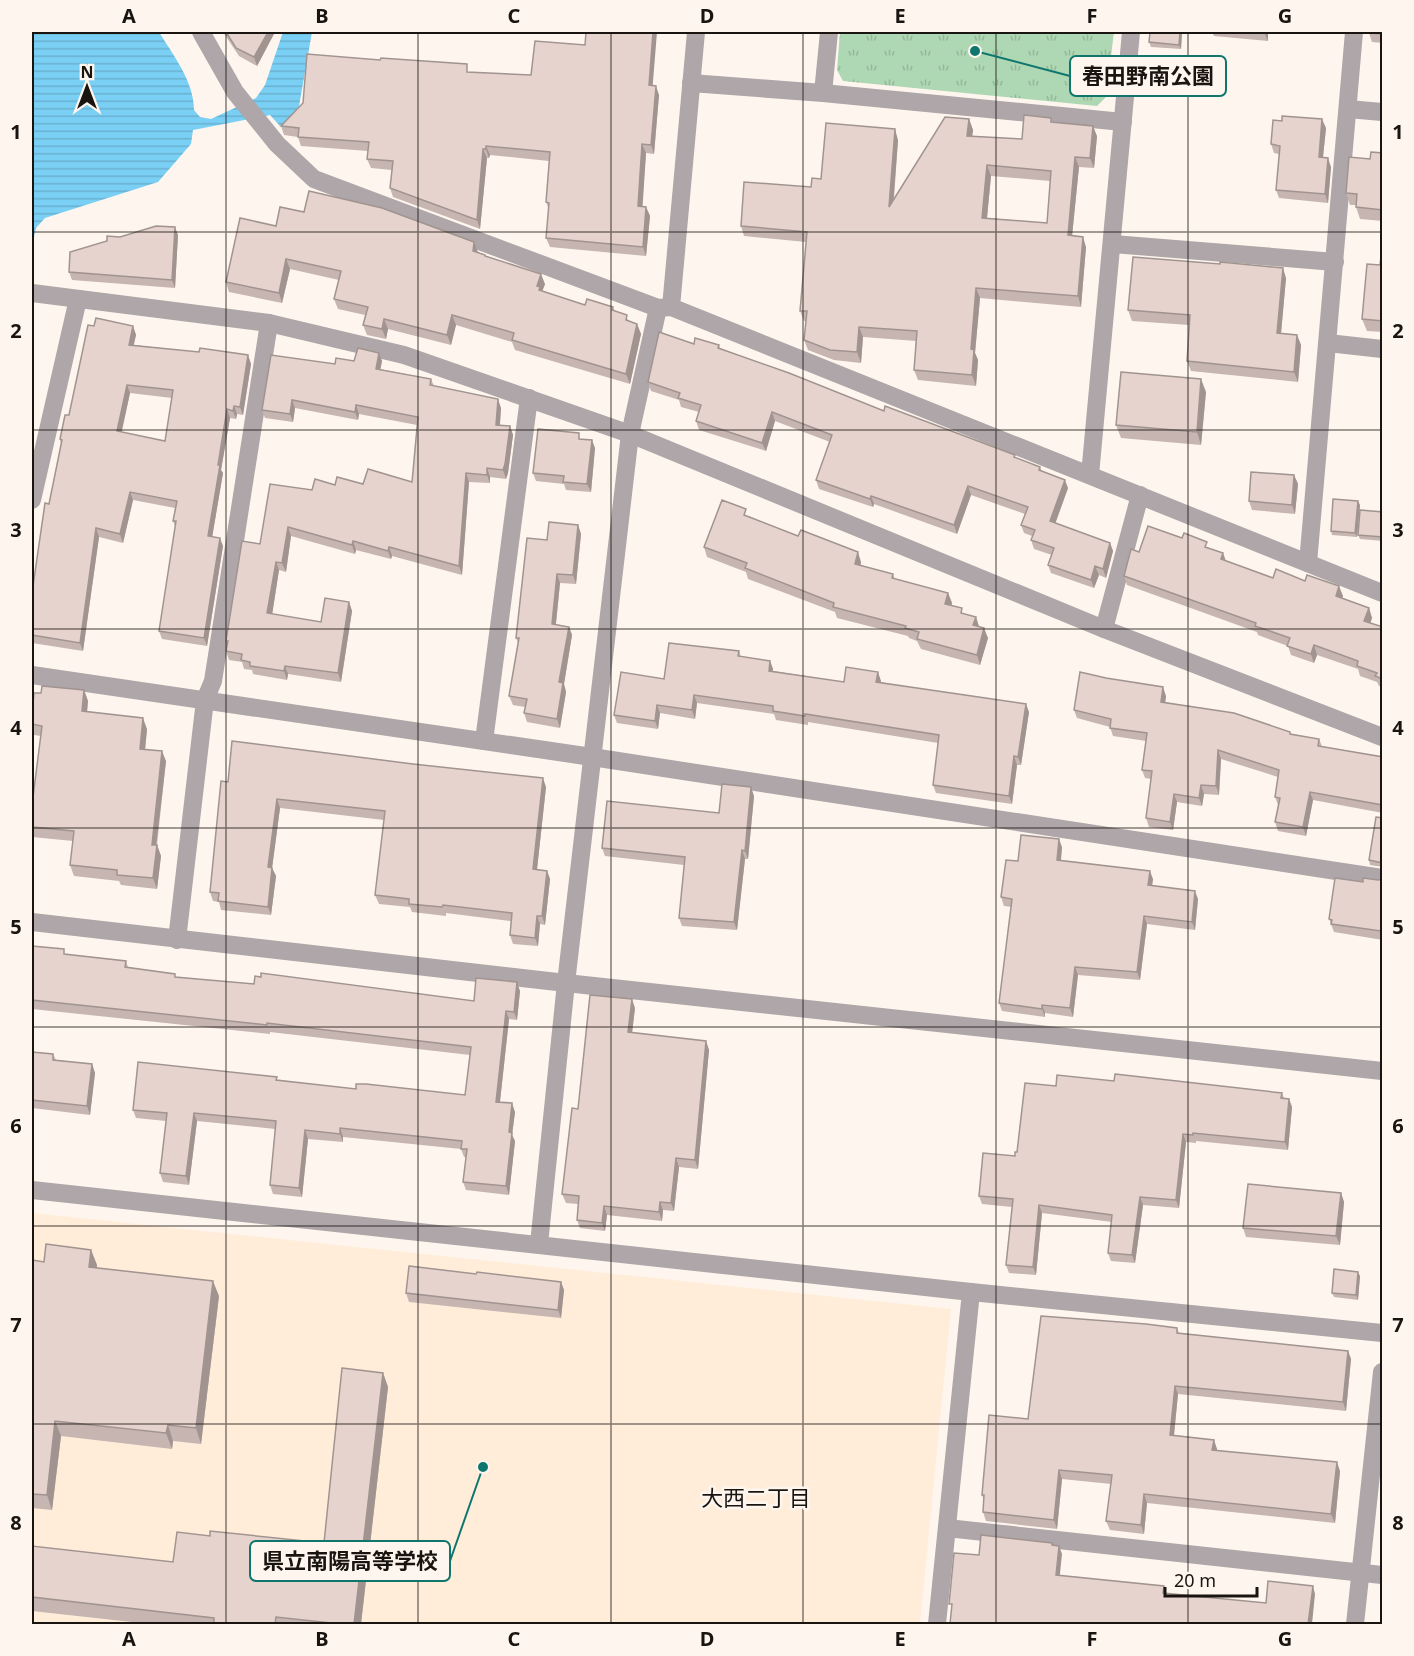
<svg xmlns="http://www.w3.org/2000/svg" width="1414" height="1656" font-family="'Noto Sans','Noto Sans JP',sans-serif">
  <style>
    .built { fill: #ffedd9 }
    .park { fill: url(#park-tufts) }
    .water { fill: url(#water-rules) }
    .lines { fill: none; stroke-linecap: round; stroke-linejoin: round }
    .street { stroke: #aea6a8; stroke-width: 18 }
    .wall { fill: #c6b5b1; fill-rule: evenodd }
    .shaded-wall { fill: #a19490 }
    .building { fill: #e6d3ce; stroke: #a19490; stroke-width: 1.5; fill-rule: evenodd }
    .grid { fill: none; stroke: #191410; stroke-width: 1.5; stroke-opacity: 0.55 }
    .labels { text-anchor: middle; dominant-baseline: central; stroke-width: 5; stroke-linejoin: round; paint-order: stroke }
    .neighbourhood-label { font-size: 22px; fill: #191410; stroke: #fef6ee }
    .leader { fill: none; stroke: #0f766e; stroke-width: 2 }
    .callout-dot { fill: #0f766e; stroke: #fef6ee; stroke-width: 2 }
    .callout { fill: #fef6ee; stroke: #0f766e; stroke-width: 2 }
    .callout-label { font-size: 22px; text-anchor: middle; font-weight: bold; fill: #191410 }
    .neatline { fill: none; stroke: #191410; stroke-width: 2 }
    .grid-label { font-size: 20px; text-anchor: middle; font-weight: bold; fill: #191410 }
  </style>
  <defs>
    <pattern id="park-tufts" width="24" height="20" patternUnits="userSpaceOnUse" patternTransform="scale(1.5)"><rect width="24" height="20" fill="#aed7b3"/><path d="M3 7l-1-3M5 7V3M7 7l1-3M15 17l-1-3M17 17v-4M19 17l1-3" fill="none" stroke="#95b899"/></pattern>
    <pattern id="water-rules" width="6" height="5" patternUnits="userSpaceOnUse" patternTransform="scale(1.5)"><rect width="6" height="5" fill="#7acff4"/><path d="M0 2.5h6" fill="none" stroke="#69b1d0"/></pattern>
  </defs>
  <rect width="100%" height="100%" fill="#fef6ee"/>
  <polygon class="built" points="32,1213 951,1309 920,1624 32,1624"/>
  <polygon class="park" points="840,32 1114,32 1106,97 1097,106 843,81 837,70"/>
  <path class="water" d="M32,32H159C173,55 194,81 194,110L200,117L211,119L256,98L265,85L283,32H312L298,112L280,126L270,115L193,130L191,144L158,182L45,218L36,228L32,246Z"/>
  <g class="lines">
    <g class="street">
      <polyline points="201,32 235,92 277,144 314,179 658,308"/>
      <polyline points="691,83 823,93 1123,122"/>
      <polyline points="823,93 829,32"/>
      <polyline points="1348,109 1382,112"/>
      <polyline points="1113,244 1335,262"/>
      <polyline points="32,293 269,323 404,355 630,434 1104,629 1382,737"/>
      <polyline points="671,307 696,32"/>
      <polyline points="1328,343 1382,349"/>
      <polyline points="1090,475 1131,32"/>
      <polyline points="32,500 78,299"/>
      <polyline points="1308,563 1354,32"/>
      <polyline points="1104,629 1140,495"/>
      <polyline points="32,675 592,757 1382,878"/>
      <polyline points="484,741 529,398"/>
      <polyline points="32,922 566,983 1382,1071"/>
      <polyline points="177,940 205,700 213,681 269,323"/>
      <polyline points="32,1190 971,1292 937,1624"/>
      <polyline points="539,1244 566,983 630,434 658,308 671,307 1382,593"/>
      <polyline points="971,1292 1382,1333"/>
      <polyline points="947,1528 1382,1575"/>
      <polyline points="1355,1624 1382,1372"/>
    </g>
  </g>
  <g class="wall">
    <polygon points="223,32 275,32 257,66 239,56"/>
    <polygon points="1182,32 1181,49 1151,47 1149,42"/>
    <polygon points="1212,32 1268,32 1268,41 1214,36"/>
    <polygon points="1383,32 1383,43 1372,42 1369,33"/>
    <polygon points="470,72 653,86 659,95 654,154 646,153 642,206 646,207 650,216 646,256 550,247 546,238 549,210 546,202 549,161 490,155 489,158 487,158 480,229 393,197 390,188 392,170 371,168 367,159 368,151 301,146 298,137 284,135 281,126"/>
    <path d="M1051,118L1053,123L1097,136L1094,168L1079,167L1072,236L1086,247L1081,307L980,298L975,353L978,360L976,386L918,380L914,370L916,341L863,337L861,363L834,360L808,350L804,340L806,321H804L800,311L806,242L744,236L741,226L811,187L821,179L898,140L894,199L969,119L973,130L972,136L1022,139ZM991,176L1050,181L1047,223L987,218Z"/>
    <polygon points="1326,128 1323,157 1331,167 1328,203 1279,198 1276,190 1279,154 1274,153 1271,144"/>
    <polygon points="1383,153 1383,221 1360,219 1356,207 1356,205 1350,205 1346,193 1370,159"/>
    <polygon points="276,226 478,252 485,255 486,257 545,284 542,291 585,305 613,307 615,311 630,321 637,324 641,334 630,384 515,350 512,342 456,325 451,345 388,329 386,339 367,335 363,325 365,315 338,309 334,299 339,280 290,269 282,303 229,292 226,282"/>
    <polygon points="178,235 175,288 72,280 69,272 120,237"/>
    <polygon points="1383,256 1383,332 1367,331 1362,319"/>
    <polygon points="1286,278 1281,334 1297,335 1301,345 1298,382 1191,371 1187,361 1189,325 1132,321 1128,310"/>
    <path d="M94,326H133L136,335L133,345L199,352L248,355L251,364L243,415L237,414L236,419L230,418L221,470L223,473L212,537L223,546L207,646L162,639L159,631L175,526L173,521L175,508L133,500L123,543L99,537L83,651L32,643V593L61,444L60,439L69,415ZM130,393L172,398L165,441L121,432Z"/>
    <polygon points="694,344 719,345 720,348 884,411 1040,467 1042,471 1068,488 1055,523 1110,543 1113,551 1106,578 1099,575 1094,588 1051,573 1048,565 1052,555 1034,549 1031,540 1032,536 1024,533 1021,525 1025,514 971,495 957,534 874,504 873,507 819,489 816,480 830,442 775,421 766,451 699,430 696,421 699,412 681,407 679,400 651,391 648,382"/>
    <polygon points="379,353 382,361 380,369 431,379 434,386 501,408 500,426 510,426 513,435 508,473 506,479 490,477 490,483 469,482 462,575 392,556 391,559 356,550 355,554 291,536 286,572 279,570 272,614 321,622 349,602 352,611 341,682 288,674 287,680 253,674 252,670 244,669 242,662 229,660 226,651 227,644 226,641 260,544 312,490 335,485 412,482 417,425 359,414 358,420 295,408 293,422 265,418 262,410 354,361"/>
    <polygon points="1206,392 1201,445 1121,438 1116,425"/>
    <polygon points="581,439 595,448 591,492 566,490 564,484 536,481 533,473"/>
    <polygon points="1294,475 1298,484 1295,514 1252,510 1249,501"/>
    <polygon points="1360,505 1357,537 1332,535 1331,531"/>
    <polygon points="1383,512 1383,541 1360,539 1358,535"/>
    <polygon points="749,516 861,562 861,565 893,574 895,579 948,593 952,603 951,606 964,614 976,617 979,626 988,638 980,665 921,649 917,641 909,638 908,636 837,618 835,612 748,579 746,572 707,557 704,547"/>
    <polygon points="578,525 581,534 576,584 560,583 556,624 569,627 572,635 564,684 566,692 560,728 527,722 524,713 525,707 513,705 509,696 518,643 516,638 547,540"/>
    <polygon points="1182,538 1223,553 1226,561 1273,578 1343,596 1342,598 1369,608 1372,618 1370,623 1383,627 1383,687 1379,686 1377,682 1360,676 1358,669 1317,655 1314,663 1291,655 1288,646 1258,635 1257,632 1127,585 1124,576 1139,552"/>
    <polygon points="739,651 741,657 770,661 773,669 773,671 844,682 881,681 880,682 1029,712 1021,765 1017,765 1012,804 936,793 933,785 938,743 808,722 808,725 776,720 774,714 697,703 695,719 660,713 658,729 617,723 614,715 664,679"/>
    <polygon points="84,690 88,701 87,712 147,729 145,750 166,761 157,845 161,856 157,889 121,885 119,881 74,876 70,865 73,841 32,837 32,797 33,797 41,736 34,735 32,728 32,713 41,693"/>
    <polygon points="1166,696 1165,703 1290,732 1291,735 1319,739 1322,746 1383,757 1383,813 1313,800 1306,836 1278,831 1275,822 1278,805 1275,797 1278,777 1221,759 1219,795 1204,794 1202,806 1177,802 1173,830 1149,827 1146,818 1151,779 1145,778 1142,770 1146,741 1113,736 1110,727 1077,718 1074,710"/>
    <polygon points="228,782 546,787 537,870 547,871 550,879 545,925 540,924 538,946 513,944 510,935 511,921 446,913 446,916 412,912 410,907 379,904 375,895 384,820 280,808 272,868 276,876 271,915 221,910 219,902 213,901 210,892"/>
    <polygon points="754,796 748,859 745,859 737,930 682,926 679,918 684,865 605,856 602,848 719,813"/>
    <polygon points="1383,818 1383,867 1370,865 1369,860"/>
    <polygon points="1062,847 1061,861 1153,879 1152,885 1198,899 1195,930 1147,924 1140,980 1078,975 1073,1017 1045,1013 1045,1017 1002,1011 999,1003 1012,907 1004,906 1001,897 1018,861"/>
    <polygon points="1383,879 1383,940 1334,932 1329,919 1363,882 1378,880"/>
    <polygon points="32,933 34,941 34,946 66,955 126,961 128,967 176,977 254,984 474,1001 520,991 517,1020 509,1019 500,1102 515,1112 512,1135 515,1141 509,1195 466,1190 463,1182 466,1157 464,1157 461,1149 343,1137 343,1142 308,1139 302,1197 273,1194 270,1185 275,1129 197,1121 189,1185 163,1182 160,1173 166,1121 136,1118 133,1110 278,1080 356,1089 465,1095 470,1055 270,1032 270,1034 32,1009"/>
    <polygon points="635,1008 632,1033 706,1041 709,1050 698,1169 679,1167 674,1211 663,1210 662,1221 607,1215 605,1231 580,1228 577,1220 578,1204 566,1203 562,1194 578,1109"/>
    <polygon points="32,1052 53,1054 56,1060 92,1064 95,1073 90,1115 32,1108"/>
    <polygon points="1114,1081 1282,1093 1284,1098 1289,1099 1292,1107 1288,1150 1196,1141 1196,1143 1186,1142 1179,1208 1143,1205 1135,1263 1111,1261 1108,1253 1112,1222 1042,1213 1036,1275 1009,1273 1006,1265 1012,1207 982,1204 979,1196 1015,1156 1056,1086"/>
    <polygon points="1341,1193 1344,1202 1340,1245 1246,1237 1243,1228"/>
    <polygon points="91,1250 97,1265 97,1268 219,1296 201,1444 173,1441 172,1449 61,1436 52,1510 32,1508 32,1260 44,1262"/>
    <polygon points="476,1274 561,1282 564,1290 561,1318 409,1302 406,1293"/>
    <polygon points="1360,1276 1358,1300 1334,1297 1332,1293"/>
    <polygon points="1177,1328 1179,1333 1348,1351 1351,1359 1346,1411 1178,1394 1174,1436 1214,1440 1217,1450 1340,1471 1335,1523 1147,1503 1144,1534 1110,1530 1106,1521 1111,1484 1062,1479 1057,1529 986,1521 983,1512 984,1500 982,1495 1028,1419"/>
    <polygon points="383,1373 388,1387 361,1624 150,1624 32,1611 32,1546 173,1562 210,1536 324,1543"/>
  </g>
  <g class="shaded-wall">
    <polygon points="268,32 275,32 257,66 254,57"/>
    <polygon points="653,32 657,32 652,94 649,85"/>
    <polygon points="1180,32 1182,32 1181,49 1179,45"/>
    <polygon points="1264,32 1268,32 1268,41"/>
    <polygon points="656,86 659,95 654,154 651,145"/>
    <polygon points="969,119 973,130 971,146 967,136"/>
    <polygon points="1322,119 1326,128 1322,166 1319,157"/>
    <polygon points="1093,126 1097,136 1094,168 1090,158"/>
    <polygon points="895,129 898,140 892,218 889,207"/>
    <polygon points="642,144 646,153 642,215 638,206"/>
    <polygon points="486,146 490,155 489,158 486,149"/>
    <polygon points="483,149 487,158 480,229 477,220"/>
    <polygon points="1075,157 1079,167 1071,246 1068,235"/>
    <polygon points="1328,158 1331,167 1328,203 1325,194"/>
    <polygon points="987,165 991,176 986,228 982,218"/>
    <polygon points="646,207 650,216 646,256 643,247"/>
    <polygon points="175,227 178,235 175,288 172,280"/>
    <polygon points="1083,237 1086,247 1081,307 1078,296"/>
    <polygon points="474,242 478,252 473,251"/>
    <polygon points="286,259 290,269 282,303 279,293"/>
    <polygon points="1283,268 1286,278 1280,344 1277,333"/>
    <polygon points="541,274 545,284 542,292 543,300 537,286"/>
    <polygon points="976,288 980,298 975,353 978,360 976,386 972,375 971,349"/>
    <polygon points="452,315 456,325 451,345 447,335"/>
    <polygon points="384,319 388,329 386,339 382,329"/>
    <polygon points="637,324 641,334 630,384 626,374"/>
    <polygon points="133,326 136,335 132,353 129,345"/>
    <polygon points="859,327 863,337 861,363 857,352"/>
    <polygon points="1297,335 1301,345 1298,382 1294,372"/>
    <polygon points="379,353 382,361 379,377 376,369"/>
    <polygon points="248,355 251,364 243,415 240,407"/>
    <polygon points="1201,379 1206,392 1201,445 1197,432"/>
    <polygon points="127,385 130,393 120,440 117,431"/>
    <polygon points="498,399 501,408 499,434 496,425"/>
    <polygon points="292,400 295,408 293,422 290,414"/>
    <polygon points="356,405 359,414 358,420 355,412"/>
    <polygon points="234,406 237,414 236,419 233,411"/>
    <polygon points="227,409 230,418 221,470 223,473 211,544 208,536"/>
    <polygon points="772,412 775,421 766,451 762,443"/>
    <polygon points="510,426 513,435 508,473 506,479 503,470"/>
    <polygon points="592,440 595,448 591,492 587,484"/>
    <polygon points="487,468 490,477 490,483 487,475"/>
    <polygon points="466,473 469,482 462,575 459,566"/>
    <polygon points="1294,475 1298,484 1295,514 1292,505"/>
    <polygon points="1065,480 1068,488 1053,530 1050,521"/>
    <polygon points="968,486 971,495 957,534 954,525"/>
    <polygon points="130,492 133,500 123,543 120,534"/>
    <polygon points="871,496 874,504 873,507 870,499"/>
    <polygon points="1358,501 1360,505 1357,537 1355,533"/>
    <polygon points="578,525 581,534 576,584 573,575"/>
    <polygon points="288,527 291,536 286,572 282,563"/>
    <polygon points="96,528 99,537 83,651 80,643"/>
    <polygon points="220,538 223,546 207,646 204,638"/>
    <polygon points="353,541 356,550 355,554 352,545"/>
    <polygon points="1110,543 1113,551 1106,578 1103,569"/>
    <polygon points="389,547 392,556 391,559 388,551"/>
    <polygon points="858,552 861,562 858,574 855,564"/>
    <polygon points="1223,553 1226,562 1221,559"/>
    <polygon points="276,562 279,570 271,622 267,613"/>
    <polygon points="1095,566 1099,575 1094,588 1091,580"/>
    <polygon points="557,574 560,583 555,632 552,624"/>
    <polygon points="1339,586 1343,596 1339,605 1336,596"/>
    <polygon points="948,593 952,603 949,614 945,604"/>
    <polygon points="349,602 352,611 341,682 338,673"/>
    <polygon points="1369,608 1372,618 1368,630 1364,621"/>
    <polygon points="976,617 979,627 973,625"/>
    <polygon points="569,627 572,635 564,684 566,692 560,728 557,719 559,682"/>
    <polygon points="984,628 988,638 980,665 977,655"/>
    <polygon points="1314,645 1317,655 1314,663 1311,654"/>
    <polygon points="770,661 773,669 772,679 769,671"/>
    <polygon points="285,666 288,674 287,680 284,671"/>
    <polygon points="878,672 881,681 879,690 876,682"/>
    <polygon points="1163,687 1166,696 1164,711 1161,702"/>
    <polygon points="84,690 88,701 86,722 82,711"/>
    <polygon points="694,695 697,703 695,719 692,710"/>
    <polygon points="1026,704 1029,712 1021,765 1018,757"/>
    <polygon points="657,705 660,713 658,729 655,721"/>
    <polygon points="143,718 147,729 144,760 140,749"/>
    <polygon points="1218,750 1221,759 1219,795 1216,786"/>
    <polygon points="162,751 166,761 155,855 152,845"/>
    <polygon points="1014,756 1017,765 1012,804 1009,796"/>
    <polygon points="543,778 546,787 536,878 533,869"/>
    <polygon points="1201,785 1204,794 1202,806 1199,798"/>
    <polygon points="751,787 754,796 748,859 745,851"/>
    <polygon points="1310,792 1313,800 1306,836 1303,827"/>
    <polygon points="1174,794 1177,802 1173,830 1170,822"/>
    <polygon points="277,799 280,808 271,876 268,867"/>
    <polygon points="1059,839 1062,847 1060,868 1057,860"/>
    <polygon points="157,845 161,856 157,889 153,878"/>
    <polygon points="742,850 745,859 737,930 734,922"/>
    <polygon points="272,868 276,876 271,915 268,907"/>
    <polygon points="547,871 550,879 545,925 542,916"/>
    <polygon points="1150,871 1153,879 1151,893 1148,885"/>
    <polygon points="1195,891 1198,899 1195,930 1192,922"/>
    <polygon points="537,916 540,924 538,946 535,938"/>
    <polygon points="1144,916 1147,924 1140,980 1137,972"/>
    <polygon points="32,933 34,941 33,954 32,950"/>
    <polygon points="1075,967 1078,975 1073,1017 1070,1008"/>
    <polygon points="517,982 520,991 517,1020 514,1012"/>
    <polygon points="632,999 635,1008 631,1041 628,1032"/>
    <polygon points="1042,1005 1045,1013 1045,1017 1042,1009"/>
    <polygon points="506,1011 509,1019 499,1110 496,1102"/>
    <polygon points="706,1041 709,1050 698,1169 695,1160"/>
    <polygon points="92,1064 95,1073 90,1115 87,1106"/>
    <polygon points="1289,1099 1292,1107 1288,1150 1285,1142"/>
    <polygon points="512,1103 515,1112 512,1135 515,1141 509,1195 506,1186 509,1132"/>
    <polygon points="194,1113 197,1121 189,1185 186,1176"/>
    <polygon points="340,1128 343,1137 343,1142 340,1134"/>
    <polygon points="305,1130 308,1139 302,1197 299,1188"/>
    <polygon points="1183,1134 1186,1142 1179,1208 1176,1200"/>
    <polygon points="676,1158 679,1167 674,1211 671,1203"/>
    <polygon points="1341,1193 1344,1202 1340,1245 1336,1236"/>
    <polygon points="1140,1197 1143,1205 1135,1263 1132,1255"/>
    <polygon points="660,1202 663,1210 662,1221 659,1212"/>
    <polygon points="1039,1205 1042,1213 1036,1275 1033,1267"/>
    <polygon points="604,1206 607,1215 605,1231 602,1223"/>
    <polygon points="91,1250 97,1265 95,1282 89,1267"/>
    <polygon points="1358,1272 1360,1276 1358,1300 1356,1295"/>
    <polygon points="213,1281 219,1296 201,1444 196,1428"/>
    <polygon points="561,1282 564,1290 561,1318 558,1310"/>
    <polygon points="1348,1351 1351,1359 1346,1411 1343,1402"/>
    <polygon points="383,1373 388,1387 361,1624 354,1624"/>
    <polygon points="1175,1386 1178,1394 1173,1444 1170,1435"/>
    <polygon points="55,1421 61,1436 52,1510 47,1495"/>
    <polygon points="168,1425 173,1441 172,1449 166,1433"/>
    <polygon points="1214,1440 1217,1449 1216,1458 1212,1450"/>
    <polygon points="1337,1462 1340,1471 1335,1523 1331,1514"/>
    <polygon points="1059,1470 1062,1479 1057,1529 1054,1520"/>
    <polygon points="1144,1494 1147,1503 1144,1534 1141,1525"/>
    <polygon points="1059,1546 1062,1554 1059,1583 1056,1575"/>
    <polygon points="1313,1586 1315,1594 1312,1624 1308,1624"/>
  </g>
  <g class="building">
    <polygon points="226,32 268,32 254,57 236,48"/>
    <polygon points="586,32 653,32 649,85 656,86 651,145 642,144 638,206 646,207 643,247 546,238 549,203 546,202 550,152 486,146 486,149 483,149 477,220 390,188 393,161 367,159 369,142 298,137 299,128 281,126 303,103 307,54 380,60 381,58 467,64 467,72 531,75 535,41 585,45"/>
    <polygon points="1150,32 1180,32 1179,45 1149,42"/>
    <polygon points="1369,32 1383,32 1383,34 1369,33"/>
    <path d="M1024,115L1051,118V122L1093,126L1090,158L1075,157L1068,235L1083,237L1078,296L976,288L971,349L974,350L972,375L914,370L917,331L859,327L857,352L830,350L804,340L807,311H800L807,232L741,226L744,182L811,187L812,178L821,179L826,123L895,129L889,207L945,117L969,119L967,136L1022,139ZM987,165L1051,171L1047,223L982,218Z"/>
    <polygon points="1282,116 1322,119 1319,157 1328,158 1325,194 1276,190 1280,146 1271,144 1273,120 1282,121"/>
    <polygon points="1371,152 1383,153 1383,210 1356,207 1357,194 1346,193 1349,157 1370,159"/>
    <polygon points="309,191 382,208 474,242 473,251 485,255 485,256 541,274 537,286 540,287 539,290 585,305 587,299 613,307 612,310 627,315 626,320 637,324 626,374 512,340 514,333 452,315 447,335 384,319 382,329 363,325 368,307 334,299 341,271 286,259 279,293 226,282 240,218 276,226 280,207 304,212"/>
    <polygon points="156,226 175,227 172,280 69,272 70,252 107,241 107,236 120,237"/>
    <polygon points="1381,256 1383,256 1383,321 1362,319 1367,264 1380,265"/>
    <polygon points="1133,257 1220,264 1220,262 1283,268 1277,333 1297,335 1294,372 1187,361 1190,315 1128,310"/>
    <path d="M96,318L133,326L129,345L199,352L200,348L248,355L240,407L234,406L233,411L227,409L218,465H220L208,536L220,538L204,638L159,631L176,521H173L177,501L130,492L120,534L96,528L80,643L32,635V593L45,503L49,504L62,440L60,439L65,415H69L88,325L94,326ZM127,385L173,390L165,441L117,431Z"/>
    <polygon points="659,332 694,344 695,338 719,345 718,348 789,373 884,411 885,406 1015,455 1014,457 1040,467 1039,470 1065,480 1050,521 1110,543 1103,569 1095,566 1091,580 1048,565 1054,548 1031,540 1035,530 1021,525 1028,507 968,486 954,525 871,496 870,499 816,480 832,435 772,412 762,443 696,421 701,405 678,398 680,393 648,382"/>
    <polygon points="358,348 379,353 376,369 431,379 430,385 498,399 496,425 510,426 505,464 503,470 487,468 487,475 466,473 459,566 389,547 388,551 353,541 352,545 288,527 282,563 276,562 267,613 321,622 325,598 349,602 338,673 285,666 284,671 250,666 250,662 241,660 242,654 226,651 228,641 226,641 242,541 260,544 270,484 312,490 315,479 335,485 337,477 363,484 368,469 412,482 418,417 356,405 355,412 292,400 290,414 262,410 271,355 335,364 336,358 354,361"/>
    <polygon points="1121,372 1201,379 1197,432 1116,425"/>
    <polygon points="538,429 579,433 579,439 592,440 587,484 563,482 564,476 533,473"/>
    <polygon points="1251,472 1294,475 1292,505 1249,501"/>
    <polygon points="1333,499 1358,501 1355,533 1331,531"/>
    <polygon points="722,500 746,509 744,515 798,536 801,530 858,552 855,564 893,574 892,578 948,593 945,604 962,608 961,613 976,617 973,625 984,628 977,655 917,639 919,632 905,628 906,626 833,607 834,603 745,568 747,563 704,547"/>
    <polygon points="1360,510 1383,512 1383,537 1358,535"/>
    <polygon points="549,522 578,525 573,575 557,574 552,624 569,627 559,682 563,683 557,719 524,713 527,699 509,696 519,638 516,638 527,538 547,540"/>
    <polygon points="1148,526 1182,538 1184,533 1207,542 1205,547 1223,553 1221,559 1273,578 1276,569 1305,581 1307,575 1339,586 1336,596 1369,608 1364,621 1383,627 1383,679 1375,676 1377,673 1357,666 1358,661 1314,645 1311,654 1287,646 1290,638 1255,626 1256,623 1124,576 1131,549 1139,552"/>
    <polygon points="669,643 739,651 738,656 770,661 769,671 844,682 846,667 878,672 876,682 1026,704 1018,757 1014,756 1009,796 933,785 939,735 805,714 805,716 773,711 773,706 694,695 692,710 657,705 655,721 614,715 621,672 664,679"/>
    <polygon points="1080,672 1106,678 1163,687 1161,702 1234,713 1290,732 1290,734 1319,739 1318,746 1383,757 1383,805 1310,792 1303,827 1275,822 1280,798 1275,797 1279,770 1218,750 1216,786 1201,785 1199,798 1174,794 1170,822 1146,818 1152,771 1142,770 1147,733 1110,728 1111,719 1074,710"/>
    <polygon points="42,686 84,690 82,711 143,718 140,749 162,751 152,845 157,845 153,878 117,875 117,870 70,865 74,831 32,827 32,797 33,797 42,726 32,724 32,713 34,693 41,693"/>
    <polygon points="232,741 413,764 543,778 533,869 547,871 542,916 537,916 535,938 510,935 512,913 443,905 442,907 409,904 409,899 375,895 385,811 277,799 268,867 272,868 268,907 218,901 219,893 210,892 221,781 228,782"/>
    <polygon points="722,784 751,787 745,851 742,850 734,922 679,918 685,857 602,848 607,801 719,813"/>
    <polygon points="1376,817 1383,818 1383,863 1369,860"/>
    <polygon points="1021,835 1059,839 1057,860 1150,871 1148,885 1195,891 1192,922 1144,916 1137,972 1075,967 1070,1008 1042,1005 1042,1009 999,1003 1012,899 1001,897 1006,860 1018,861"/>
    <polygon points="1335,878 1363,882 1363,878 1378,880 1383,879 1383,927 1381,927 1381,931 1331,924 1332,920 1329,919"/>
    <polygon points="32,946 64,949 64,954 126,961 125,967 175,974 175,977 254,984 255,976 261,977 261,973 474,1001 476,978 517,982 514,1012 506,1011 496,1102 512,1103 509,1132 512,1133 506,1186 463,1182 467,1149 461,1149 462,1141 340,1128 340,1134 305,1130 299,1188 270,1185 276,1121 194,1113 186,1176 160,1173 167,1113 133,1110 138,1062 277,1077 276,1080 356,1089 356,1084 366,1084 465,1095 471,1047 267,1023 267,1025 32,1000"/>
    <polygon points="590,995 632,999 628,1032 706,1041 695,1160 676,1158 671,1203 660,1202 659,1212 604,1206 602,1223 577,1220 579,1196 562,1194 572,1108 578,1109"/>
    <polygon points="32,1052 53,1054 53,1060 92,1064 87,1106 32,1100"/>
    <polygon points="1115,1074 1282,1093 1281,1098 1289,1099 1285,1142 1193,1133 1193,1135 1183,1134 1176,1200 1140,1197 1132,1255 1108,1253 1112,1215 1039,1205 1033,1267 1006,1265 1013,1199 979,1196 983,1153 1015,1156 1015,1152 1017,1152 1025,1083 1056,1086 1057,1075 1114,1081"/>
    <polygon points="1248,1184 1341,1193 1336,1236 1243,1228"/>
    <polygon points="46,1244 91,1250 89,1267 213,1281 196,1428 168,1425 166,1433 55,1421 47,1495 32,1494 32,1260 44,1262"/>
    <polygon points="409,1266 476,1274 477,1272 561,1282 558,1310 406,1293"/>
    <polygon points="1334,1269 1358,1272 1356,1295 1332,1293"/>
    <polygon points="1041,1316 1146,1324 1177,1328 1177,1333 1348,1351 1343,1402 1175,1386 1170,1435 1214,1440 1212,1450 1337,1462 1331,1514 1144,1494 1141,1525 1106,1521 1112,1475 1059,1470 1054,1520 983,1512 984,1495 982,1495 989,1415 1028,1419"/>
    <polygon points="342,1368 383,1373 354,1624 341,1624 276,1617 275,1624 259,1623 259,1624 214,1624 214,1618 32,1597 32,1546 173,1562 177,1532 210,1536 210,1531 324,1543"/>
    <polygon points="981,1535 1052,1543 1052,1545 1059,1546 1056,1575 1164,1586 1163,1593 1266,1603 1268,1581 1313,1586 1308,1624 950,1624 952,1604 949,1604 954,1553 979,1555"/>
  </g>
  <path class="grid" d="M226,32V1624M418,32V1624M611,32V1624M803,32V1624M996,32V1624M1188,32V1624M32,232H1382M32,430H1382M32,629H1382M32,828H1382M32,1027H1382M32,1226H1382M32,1424H1382"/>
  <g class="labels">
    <g class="neighbourhood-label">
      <text x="756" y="1497">大西二丁目</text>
    </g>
  </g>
  <path class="leader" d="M975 51L1070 76M483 1467L450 1561"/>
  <g class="callout-dot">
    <circle cx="975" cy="51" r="6"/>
    <circle cx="483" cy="1467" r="6"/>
  </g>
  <g class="callout">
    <rect x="1070" y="56" width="156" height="40" rx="6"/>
    <rect x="250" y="1541" width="200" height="40" rx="6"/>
  </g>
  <g class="callout-label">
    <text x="1148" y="84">春田野南公園</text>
    <text x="350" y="1569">県立南陽高等学校</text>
  </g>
  <rect width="1414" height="1656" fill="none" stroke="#fef6ee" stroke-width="66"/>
  <g transform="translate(87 87)" stroke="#fef6ee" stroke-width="4.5" paint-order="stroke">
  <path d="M0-4.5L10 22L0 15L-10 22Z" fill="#191410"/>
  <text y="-9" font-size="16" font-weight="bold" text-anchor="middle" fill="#191410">N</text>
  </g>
  <path d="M1165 1587v9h92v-9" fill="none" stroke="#191410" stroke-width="3"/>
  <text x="1174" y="1587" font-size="18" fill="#191410" stroke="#fef6ee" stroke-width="4.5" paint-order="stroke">20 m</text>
  <rect x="33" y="33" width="1348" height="1590" class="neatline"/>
  <g class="grid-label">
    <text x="129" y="23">A</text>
    <text x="322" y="23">B</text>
    <text x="514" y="23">C</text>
    <text x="707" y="23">D</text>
    <text x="900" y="23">E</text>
    <text x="1092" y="23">F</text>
    <text x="1285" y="23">G</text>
    <text x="16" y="139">1</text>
    <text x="1398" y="139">1</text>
    <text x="16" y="338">2</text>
    <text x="1398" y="338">2</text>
    <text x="16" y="537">3</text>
    <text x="1398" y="537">3</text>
    <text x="16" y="735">4</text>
    <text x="1398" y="735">4</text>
    <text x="16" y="934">5</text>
    <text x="1398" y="934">5</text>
    <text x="16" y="1133">6</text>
    <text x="1398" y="1133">6</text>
    <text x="16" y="1332">7</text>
    <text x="1398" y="1332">7</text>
    <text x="16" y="1530">8</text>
    <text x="1398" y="1530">8</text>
    <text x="129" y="1646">A</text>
    <text x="322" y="1646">B</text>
    <text x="514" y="1646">C</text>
    <text x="707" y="1646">D</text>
    <text x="900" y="1646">E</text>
    <text x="1092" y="1646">F</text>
    <text x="1285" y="1646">G</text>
  </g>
</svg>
